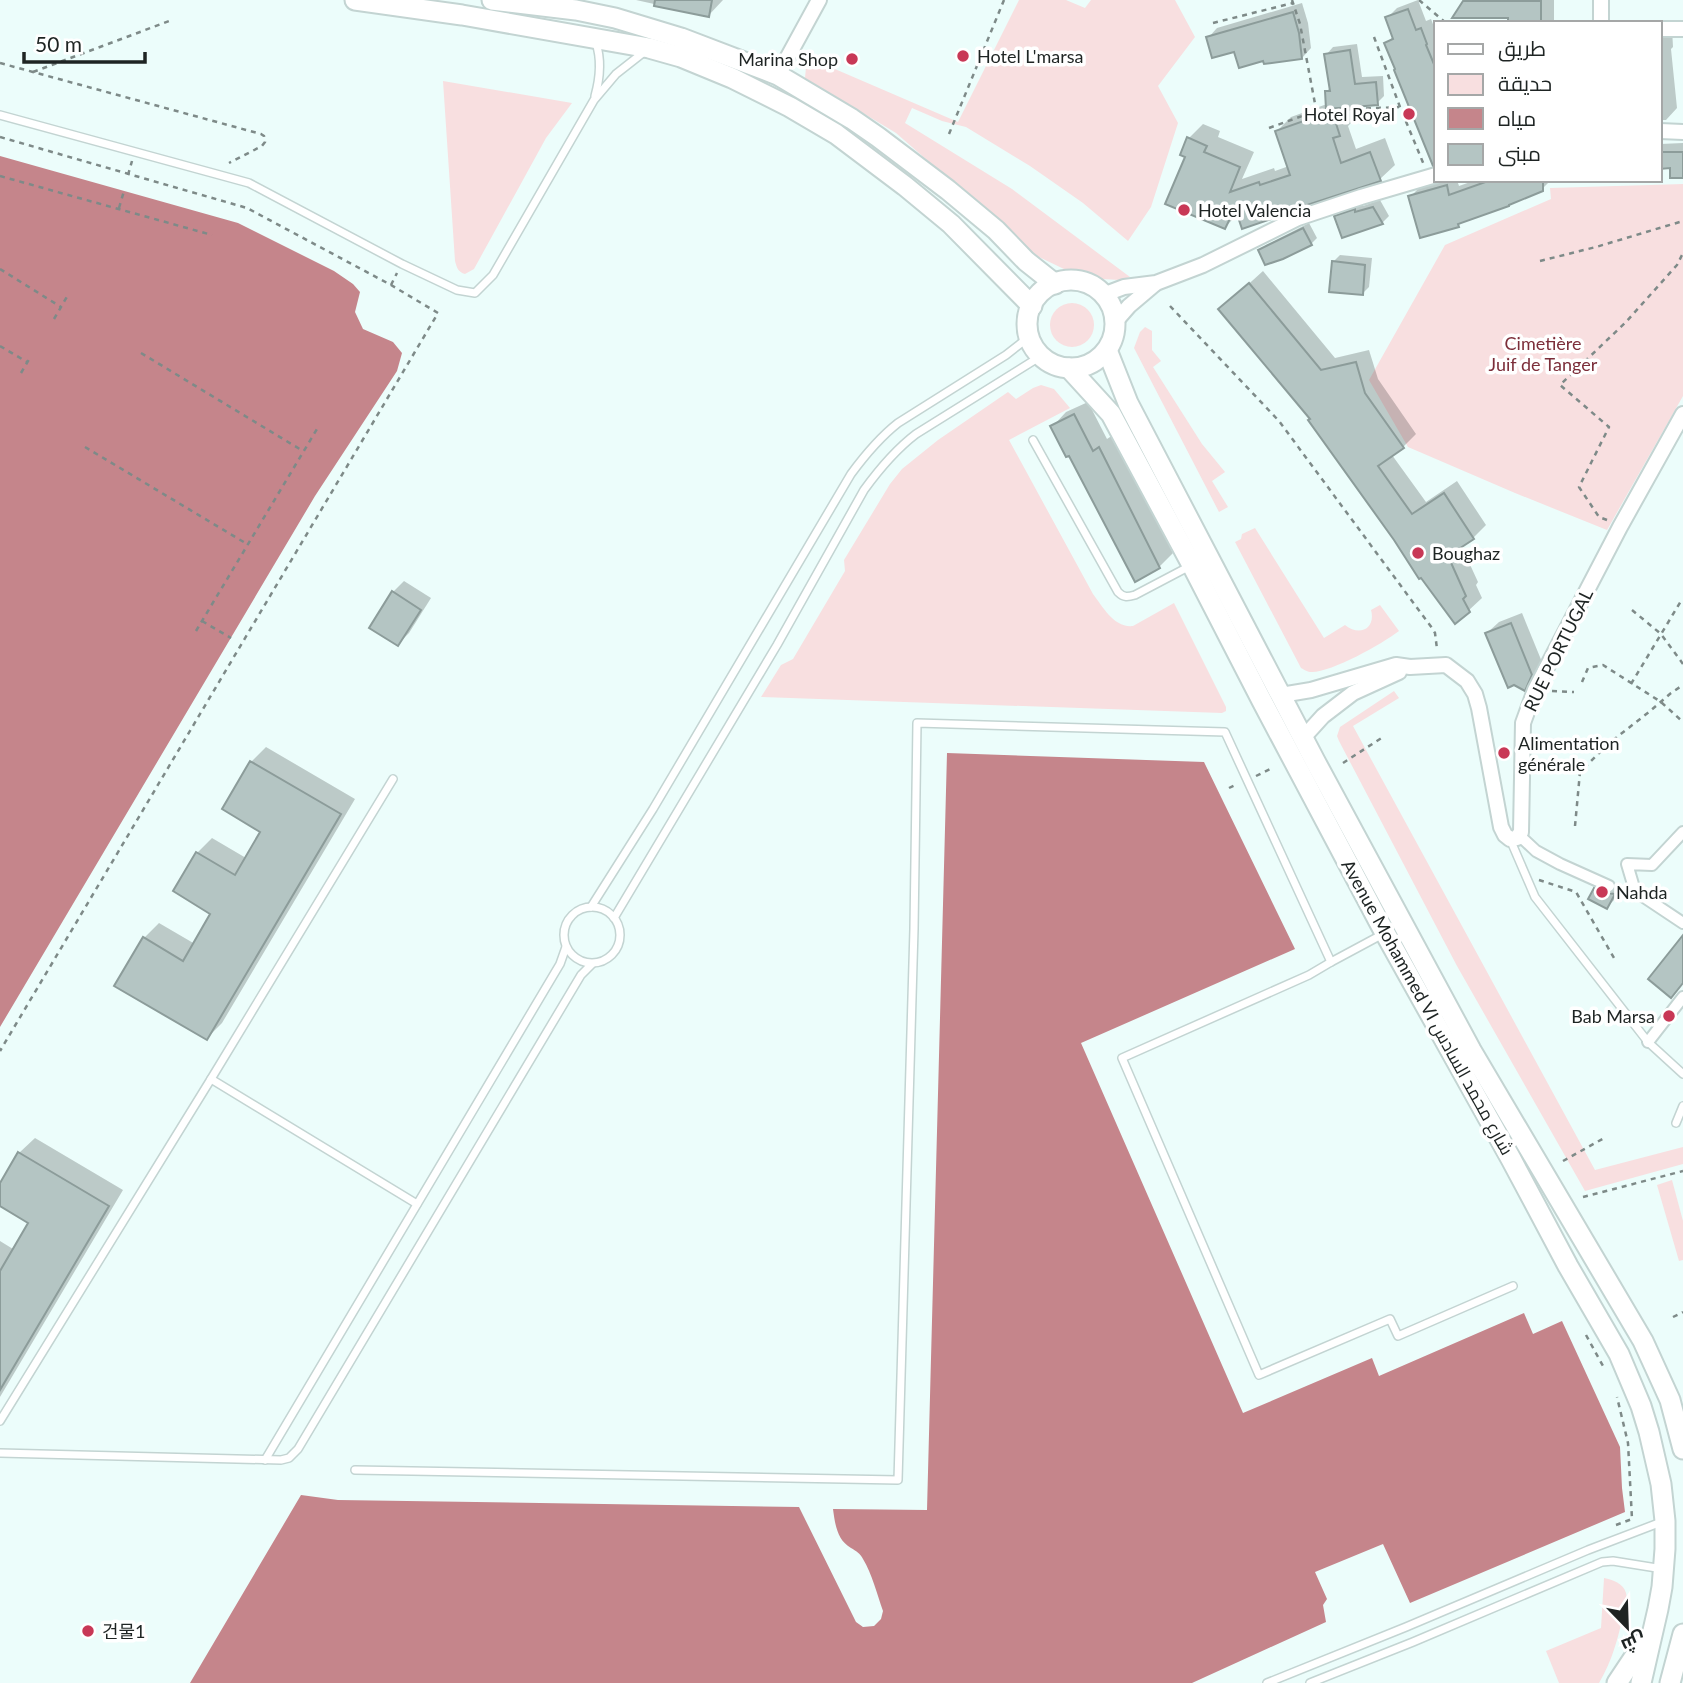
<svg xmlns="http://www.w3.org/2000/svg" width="1683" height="1683" font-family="Lato,Cairo,'Noto Sans KR',sans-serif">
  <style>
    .green { fill: #f8dfe0 }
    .water { fill: #c5858b }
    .shadow { fill: #0003 }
    .building { fill: #b4c5c3; stroke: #8c9c9a; stroke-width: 2 }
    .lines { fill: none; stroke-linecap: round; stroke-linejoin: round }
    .service-casing { stroke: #c3d4d2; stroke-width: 10 }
    .pedestrian-casing { stroke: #c3d4d2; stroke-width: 14 }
    .minor-casing { stroke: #c3d4d2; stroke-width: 18 }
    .secondary-casing { stroke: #c3d4d2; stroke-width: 23 }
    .path { stroke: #7e8a88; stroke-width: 2.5; stroke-dasharray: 5 5; stroke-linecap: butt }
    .service { stroke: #fff; stroke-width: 7 }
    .pedestrian { stroke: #fff; stroke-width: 10 }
    .minor { stroke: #fff; stroke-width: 14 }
    .secondary { stroke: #fff; stroke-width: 19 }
    .poi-dot { fill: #c83856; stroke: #fff; stroke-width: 2.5 }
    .labels { text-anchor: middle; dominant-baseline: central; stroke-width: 7; stroke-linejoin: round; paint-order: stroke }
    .poi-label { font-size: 18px; fill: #1e2423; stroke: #fff; text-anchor: start }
    .park-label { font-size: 18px; fill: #7c2e3a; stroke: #fff }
    .street-label { font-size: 18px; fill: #1e2423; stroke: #fff }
  </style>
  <rect width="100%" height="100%" fill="#ecfdfb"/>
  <g class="green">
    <polygon points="1019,0 1066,0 1085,8 1091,0 1175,0 1195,37 1158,86 1178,123 1151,207 1128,241 1083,203 1030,166 966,127 942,121 912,108 905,123 1012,189 1130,277 1120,280 1102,279 1066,270 1037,256 896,133 805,78 807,57 958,122"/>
    <path d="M443,81L572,103L546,138L474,269L465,274C458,272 457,268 455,261Z"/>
    <polygon points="1683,184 1683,396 1607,530 1515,493 1408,447 1369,380 1445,245 1551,199 1550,188"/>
    <circle cx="1072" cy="325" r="22"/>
    <polygon points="1145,327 1152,331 1152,350 1161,361 1153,367 1202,444 1225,472 1212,481 1228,507 1219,512 1134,348 1140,332"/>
    <path d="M1041,385L1054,389L1070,408L1009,440L1093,594C1103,607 1114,628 1133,626L1174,603L1226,707V711L1222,713L761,697L781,665L793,659L845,571L844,560L890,484L902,469L938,440L1008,392L1016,399L1033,388Z"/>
    <path d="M1255,528L1324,638L1345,625C1360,637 1376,628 1371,610L1380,605L1399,631C1382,644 1332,672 1312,672C1307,672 1305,670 1301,668L1235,542L1241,539L1242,534Z"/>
    <polygon points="1394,691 1399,698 1353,726 1595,1170 1683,1147 1683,1164 1585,1191 1457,966 1339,741 1337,736 1340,727"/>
    <polygon points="1672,1180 1683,1221 1683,1260 1679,1261 1657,1185"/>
    <path d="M1604,1578C1613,1580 1623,1583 1626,1593C1628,1600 1625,1608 1623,1615C1618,1639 1612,1661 1599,1683H1559L1546,1651L1601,1628Z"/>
  </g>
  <g class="water">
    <polygon points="0,156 238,223 334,271 353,284 360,292 355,312 363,329 393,342 402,353 397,371 315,496 0,1027"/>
    <path d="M947,753L1204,762L1295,949L1081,1043L1243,1413L1372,1358L1379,1376L1524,1313L1533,1334L1562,1321L1620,1447L1622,1488L1625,1512L1410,1603L1383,1544L1315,1572L1327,1599L1323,1605L1326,1622L1192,1683H190L301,1495L338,1500L799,1507L856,1622L863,1627L874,1626L881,1619L883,1611C877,1594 872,1574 863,1559C860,1553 856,1551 851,1548C837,1540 835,1524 833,1509L927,1510Z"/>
  </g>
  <g class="shadow">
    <polygon points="636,0 723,0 708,16"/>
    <polygon points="1418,0 1426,21 1431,19 1436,32 1436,161 1433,162 1386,43 1394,36 1387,18 1397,8"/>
    <polygon points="1467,0 1554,0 1554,23 1510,23 1510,16 1464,3"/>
    <polygon points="1302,3 1308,23 1311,48 1302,58 1235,50 1208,38 1217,28"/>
    <polygon points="1660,25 1672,28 1673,47 1671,49 1677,108 1666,120 1660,120"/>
    <polygon points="1357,44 1362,77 1383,76 1384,96 1377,103 1349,105 1354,120 1348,126 1356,149 1385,138 1395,165 1380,179 1238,214 1225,227 1188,156 1189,138 1203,124 1220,131 1218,137 1254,152 1242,179 1274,168 1275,171 1289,166 1277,131 1291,117 1327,104 1326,92 1331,87 1326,55 1333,47"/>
    <polygon points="1683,143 1683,176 1672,166 1660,167 1660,144"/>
    <polygon points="1444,180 1457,180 1459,186 1476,180 1551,180 1542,189 1462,221 1458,226 1410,197 1420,187"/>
    <polygon points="1380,200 1389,216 1382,223 1336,217 1343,210 1362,203 1363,206"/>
    <polygon points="1309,223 1317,238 1311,244 1260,251 1266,245"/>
    <polygon points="1340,255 1372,258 1369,287 1362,294 1333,262"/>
    <polygon points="1263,271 1335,358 1369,350 1378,379 1416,434 1403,447 1392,455 1426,502 1457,481 1486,525 1473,538 1461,545 1478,582 1476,585 1482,598 1468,611 1221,309"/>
    <polygon points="1088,402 1107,439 1113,435 1173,553 1159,567 1070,453 1053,426 1066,412"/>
    <polygon points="404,581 431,598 409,633 398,644 393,592"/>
    <polygon points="1522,613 1542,662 1535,677 1524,688 1487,633 1499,622"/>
    <polygon points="266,747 355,799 222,1023 207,1038 144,938 159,923 195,944 213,913 197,853 212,838 246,858 262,831 251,762"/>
    <polygon points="1603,882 1613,887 1621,888 1614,900 1607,907 1596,889"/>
    <polygon points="35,1138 123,1190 0,1397 0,1241 13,1249 31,1222 0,1204 0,1186 19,1153"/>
  </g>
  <g class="building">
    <polygon points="655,0 712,0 709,17 654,6"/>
    <polygon points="1463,1 1541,1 1541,23 1508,23 1508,18 1452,18"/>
    <polygon points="1408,9 1416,30 1421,28 1427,44 1426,45 1436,69 1436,166 1433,166 1394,70 1395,69 1384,43 1393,39 1385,17"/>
    <polygon points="1293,12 1299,33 1302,59 1264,64 1263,61 1239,68 1234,52 1212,58 1206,37"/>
    <polygon points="1350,50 1355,84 1376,82 1378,105 1326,109 1325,91 1330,91 1324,54"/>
    <polygon points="1332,111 1340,136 1333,138 1341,163 1370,152 1381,181 1295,209 1280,216 1242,229 1235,208 1225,229 1165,204 1185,157 1180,155 1187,137 1207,146 1204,152 1240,167 1230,192 1259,182 1260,185 1290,175 1275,131"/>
    <polygon points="1660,152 1683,152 1683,178 1670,178 1670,168 1660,169"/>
    <polygon points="1491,180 1543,180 1543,191 1509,205 1509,206 1458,224 1459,227 1420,238 1408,196 1447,185 1449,195"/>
    <polygon points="1373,207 1383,224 1342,238 1334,216 1355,209 1355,212"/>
    <polygon points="1303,228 1312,245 1283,259 1265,265 1258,250"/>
    <polygon points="1332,261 1365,265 1363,295 1329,292"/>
    <polygon points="1249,283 1321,370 1356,362 1365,393 1404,448 1378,466 1412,514 1444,493 1474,539 1448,556 1466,596 1463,599 1470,612 1455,624 1421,578 1419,579 1394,540 1308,420 1310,419 1218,309"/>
    <polygon points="1074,414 1093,451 1099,447 1160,568 1135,582 1069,456 1066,457 1050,426"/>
    <polygon points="392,591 421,610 398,646 369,628"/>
    <polygon points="1511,623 1532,675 1525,691 1514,685 1508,688 1485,633"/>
    <polygon points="250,761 341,814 207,1040 114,986 143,937 183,961 210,914 173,891 196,852 235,875 260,832 222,809"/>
    <polygon points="1594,888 1606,893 1615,894 1607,909 1588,899"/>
    <polygon points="1683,935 1683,983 1671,998 1648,979"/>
    <polygon points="18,1152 109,1206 0,1390 0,1271 28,1223 0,1206 0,1183"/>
  </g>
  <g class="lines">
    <g class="service-casing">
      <g id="service">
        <path d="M595,96C600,78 602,61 596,43"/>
        <polyline points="0,115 249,183 402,264 457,290 475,293 493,275 594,100 616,74 644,52"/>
        <path d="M1033,440L1118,592C1124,598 1128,597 1135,595L1192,565"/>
        <polyline points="1510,839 1535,897 1648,1042 1683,1074"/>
        <circle cx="592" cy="935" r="28"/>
        <path d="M591,907L653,809L851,474C865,455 879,438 898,423L1006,355L1029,337"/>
        <path d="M614,918L777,645L864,490C880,468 895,450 916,434L1041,356"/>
        <polyline points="1385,933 1331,962 1309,975 1122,1058 1259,1375 1390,1319 1398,1336 1513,1286"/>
        <polyline points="211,1079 417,1204"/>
        <polyline points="1676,1123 1683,1106"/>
        <polyline points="0,1421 211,1079 393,779"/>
        <polyline points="0,1453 281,1460 289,1458 298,1449 581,975 592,964"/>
        <polyline points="265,1460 560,964 566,947"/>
        <polyline points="355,1470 898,1480 914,929 917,723 1225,732 1331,962"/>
        <polyline points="1267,1683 1406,1627 1588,1550 1664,1521"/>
        <polyline points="1310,1683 1413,1642 1602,1562 1613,1561 1663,1569"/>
      </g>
    </g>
    <g class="pedestrian-casing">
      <g id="pedestrian">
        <polyline points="1683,832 1652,865 1627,864 1635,891 1683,923"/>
        <polyline points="1520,836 1536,851 1560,864 1609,886"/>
        <polyline points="1648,1042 1683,997"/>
      </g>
    </g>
    <g class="minor-casing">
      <g id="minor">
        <polyline points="1601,0 1601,23"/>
        <polyline points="1660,29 1683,29"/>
        <polyline points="778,75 819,0"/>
        <polyline points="1660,131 1683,132"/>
        <polyline points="1103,295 1124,287 1156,283 1203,265 1298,218 1361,197 1436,175"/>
        <polyline points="1115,322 1129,306 1155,284"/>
        <polyline points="1281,695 1311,690 1396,665 1410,667 1446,665 1467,681 1475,694 1479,708 1501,827 1505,835 1510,839 1517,838 1521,832 1523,723 1535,690 1620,527 1683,414"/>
        <polyline points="1303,738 1323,716 1353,693 1399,672"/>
      </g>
    </g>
    <g class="secondary-casing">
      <g id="secondary">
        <polyline points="355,0 462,15 649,48 681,57 732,78 790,107 836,134 905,186 951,224 1032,306"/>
        <polyline points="492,0 576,10 615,18 681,38 778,75 852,119 878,137 948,190 996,230 1026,261 1055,284"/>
        <circle cx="1071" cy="324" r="44"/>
        <polyline points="1107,350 1128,403 1315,761 1471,1050 1643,1341 1670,1400 1683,1449"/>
        <polyline points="1069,368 1111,414 1192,565 1262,701 1385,933 1511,1159 1568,1266 1619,1354 1641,1406 1649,1432 1661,1484 1665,1521 1665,1549 1662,1587 1658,1609 1641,1683"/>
        <polyline points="1617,1683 1647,1638"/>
        <polyline points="1670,1683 1683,1634"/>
      </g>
    </g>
    <g class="path">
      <polyline points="1292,0 1300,24 1316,109"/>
      <polyline points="1419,0 1446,23"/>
      <polyline points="1213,23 1293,3"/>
      <polyline points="1374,37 1400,107 1424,165"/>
      <polyline points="0,63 261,134 264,136 265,142 262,146 229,163"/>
      <polyline points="33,72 172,20"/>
      <polyline points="1269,128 1316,111 1399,107"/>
      <polyline points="949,134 1004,0"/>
      <polyline points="0,137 247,208 391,285 438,313 0,1051"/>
      <polyline points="128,175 132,161"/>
      <polyline points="0,176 212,235"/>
      <polyline points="119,208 124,191"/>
      <polyline points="1540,261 1596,247 1683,221"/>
      <polyline points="0,269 61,307"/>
      <polyline points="391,285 397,273"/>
      <polyline points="1170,306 1279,421 1432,628 1435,633 1437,649"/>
      <polyline points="54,319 68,295"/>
      <polyline points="0,346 27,362"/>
      <polyline points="141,353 303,451"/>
      <polyline points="21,373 31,356"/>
      <polyline points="85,447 247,544"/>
      <polyline points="1607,520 1599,517 1579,487 1609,427 1560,385 1626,322 1677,265 1683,253"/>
      <polyline points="1632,610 1661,634 1683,664"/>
      <polyline points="202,621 231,638"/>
      <polyline points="196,631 317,429"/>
      <polyline points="1582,682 1588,668 1603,665 1661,702 1683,722"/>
      <polyline points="1631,684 1681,601 1683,600"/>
      <polyline points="1552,691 1574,692"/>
      <polyline points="1343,763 1383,737"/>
      <polyline points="1256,776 1272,768"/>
      <polyline points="1229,788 1237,784"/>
      <polyline points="1575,826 1580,772 1608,744 1649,712 1671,693 1683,685"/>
      <polyline points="1539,880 1576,892 1614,958"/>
      <polyline points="1563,1161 1606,1137"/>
      <polyline points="1583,1197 1683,1171"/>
      <polyline points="1673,1317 1683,1312"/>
      <polyline points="1586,1335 1603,1366"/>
      <polyline points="1616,1525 1632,1519 1628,1443 1617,1397"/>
    </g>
    <use href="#service" class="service"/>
    <use href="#pedestrian" class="pedestrian"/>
    <use href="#minor" class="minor"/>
    <use href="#secondary" class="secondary"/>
  </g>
  <g class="poi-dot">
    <circle cx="963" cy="56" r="7"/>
    <circle cx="852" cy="59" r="7"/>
    <circle cx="1409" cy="114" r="7"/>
    <circle cx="1184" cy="210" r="7"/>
    <circle cx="1418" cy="553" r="7"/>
    <circle cx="1504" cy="753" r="7"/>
    <circle cx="1602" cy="892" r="7"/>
    <circle cx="1669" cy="1016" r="7"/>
    <circle cx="88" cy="1631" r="7"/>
  </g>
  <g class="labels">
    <g class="poi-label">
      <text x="977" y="56">Hotel L'marsa</text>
      <text x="838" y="59" text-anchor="end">Marina Shop</text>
      <text x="1395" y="114" text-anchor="end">Hotel Royal</text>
      <text x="1198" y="210">Hotel Valencia</text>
      <text x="1432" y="553">Boughaz</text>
      <text x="1518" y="743">Alimentation<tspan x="1518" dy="21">générale</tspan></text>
      <text x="1616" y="892">Nahda</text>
      <text x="1655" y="1016" text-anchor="end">Bab Marsa</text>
      <text x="102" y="1631">건물1</text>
    </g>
    <g class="park-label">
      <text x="1543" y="343">Cimetière<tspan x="1543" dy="21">Juif de Tanger</tspan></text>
    </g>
    <g class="street-label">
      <text transform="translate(1558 650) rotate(-64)">RUE PORTUGAL</text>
      <text transform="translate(1428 1007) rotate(61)">Avenue Mohammed VI شارع محمد السادس</text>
    </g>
  </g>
  <rect x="1434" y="21" width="228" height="161" fill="#ffffff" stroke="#a5a7a7" stroke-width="2"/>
  <rect x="1448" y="44" width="35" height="10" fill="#ffffff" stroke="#a5a7a7" stroke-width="2"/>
  <text x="1498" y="56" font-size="21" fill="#1e2423">طريق</text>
  <rect x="1448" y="74" width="35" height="21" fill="#f8dfe0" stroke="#a5a7a7" stroke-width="2"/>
  <text x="1498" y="91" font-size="21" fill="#1e2423">حديقة</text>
  <rect x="1448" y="108" width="35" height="21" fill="#c5858b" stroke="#a5a7a7" stroke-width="2"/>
  <text x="1498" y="126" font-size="21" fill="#1e2423">مياه</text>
  <rect x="1448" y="144" width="35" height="21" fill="#b4c5c3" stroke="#a5a7a7" stroke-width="2"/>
  <text x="1498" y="161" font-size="21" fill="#1e2423">مبنى</text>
  <g transform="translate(1627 1627) rotate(157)" stroke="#ffffff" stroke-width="5" paint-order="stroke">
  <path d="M0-5L12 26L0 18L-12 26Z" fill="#1e2423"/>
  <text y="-10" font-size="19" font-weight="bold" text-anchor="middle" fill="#1e2423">ش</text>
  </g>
  <path d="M24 52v10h121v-10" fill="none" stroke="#1e2423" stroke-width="3.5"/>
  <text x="35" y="52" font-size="21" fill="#1e2423" stroke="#ffffff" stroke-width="5" paint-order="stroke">50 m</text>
</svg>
